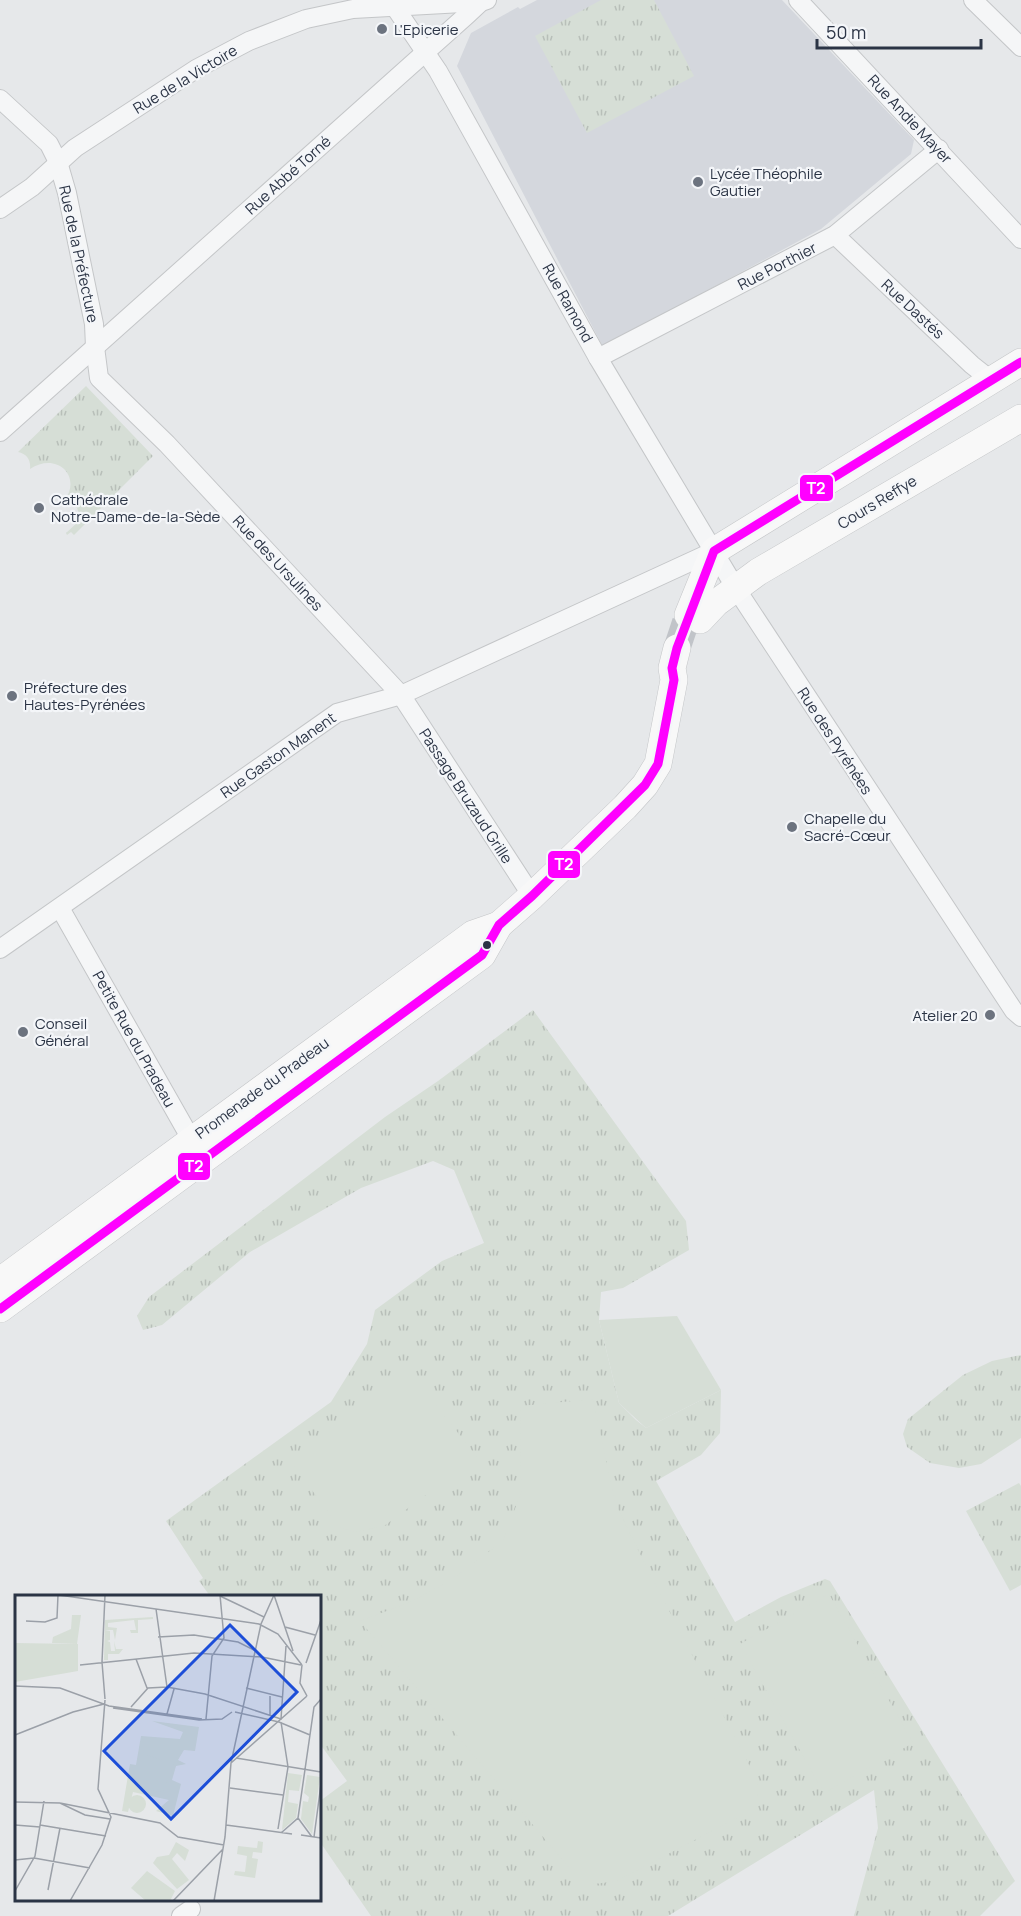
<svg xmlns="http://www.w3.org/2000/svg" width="1021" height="1916" font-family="Manrope,sans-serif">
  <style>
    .built { fill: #d4d7dd }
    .grass { fill: url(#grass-tufts) }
    .garden { fill: #d6ded6 }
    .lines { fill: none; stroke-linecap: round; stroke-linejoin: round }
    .secondary-tunnel { stroke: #c1c4c9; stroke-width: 27; stroke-dasharray: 27 14; stroke-linecap: butt }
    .street-casing { stroke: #c4c6c8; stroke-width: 20 }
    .secondary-casing { stroke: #c4c6c8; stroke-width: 28 }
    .street { stroke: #f5f6f7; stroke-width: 18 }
    .secondary { stroke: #f8f8f8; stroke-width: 27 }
    .bus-1-casing { stroke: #f4f6f9; stroke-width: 14 }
    .bus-1 { stroke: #f0f; stroke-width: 9 }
    .poi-dot { fill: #6c737f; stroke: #f4f6f9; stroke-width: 2 }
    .bus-dot { fill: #2b3445; stroke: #f4f6f9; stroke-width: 2 }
    .labels { text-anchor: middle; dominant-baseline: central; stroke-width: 4.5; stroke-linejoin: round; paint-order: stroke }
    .poi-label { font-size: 15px; fill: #2b3445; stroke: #f4f6f9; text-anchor: start }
    .street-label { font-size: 15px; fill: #2b3445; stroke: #f4f6f9 }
    .inset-road { fill: none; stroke: #9ba0a8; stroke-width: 1.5 }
    .view { fill: #1d4ed8; fill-opacity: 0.15; stroke: #1d4ed8; stroke-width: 3 }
    .inset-edge { fill: none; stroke: #2b3445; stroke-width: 3 }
    .line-badge { stroke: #f4f6f9; stroke-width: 2 }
    .badge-label { font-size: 16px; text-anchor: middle; font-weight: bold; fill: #fff }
  </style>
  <defs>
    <pattern id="grass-tufts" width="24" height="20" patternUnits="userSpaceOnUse" patternTransform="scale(1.5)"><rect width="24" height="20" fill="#d6ded6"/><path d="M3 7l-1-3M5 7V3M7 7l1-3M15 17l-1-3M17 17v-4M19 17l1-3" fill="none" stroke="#b8bfb9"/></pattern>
  </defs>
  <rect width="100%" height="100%" fill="#e6e8ea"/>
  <polygon class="built" points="537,0 782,0 914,140 911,154 821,229 603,347 457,66 471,33 518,7 520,9"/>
  <g class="grass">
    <polygon points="601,0 654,0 694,76 587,133 535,36"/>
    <path d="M86,386L153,456L74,535L71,532L67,535L66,533L79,521C79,509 77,502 64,501C83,477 57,451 30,469C31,460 27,454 18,452Z"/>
    <polygon points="533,1010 686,1221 689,1250 623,1288 601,1292 599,1320 619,1403 636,1420 646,1428 721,1390 720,1433 701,1455 656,1481 735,1622 781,1597 825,1579 830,1581 1015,1881 980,1916 854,1916 878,1828 874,1790 668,1916 371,1916 320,1842 320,1801 347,1781 320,1744 320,1596 210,1596 199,1581 203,1578 166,1521 331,1402 367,1344 375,1310 442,1261 484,1243 454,1170 433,1161 361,1188 250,1252 162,1325 143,1330 137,1316 149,1297 385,1117 438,1081"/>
    <polygon points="1021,1355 1021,1438 981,1464 959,1468 930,1463 907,1447 903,1434 908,1419 963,1375 992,1361"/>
    <polygon points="1019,1483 1021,1486 1021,1585 1010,1591 966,1511"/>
  </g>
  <g class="garden">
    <polygon points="677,1316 721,1390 646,1428 619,1403 599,1320"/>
    <polygon points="411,1382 429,1396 477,1457 384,1526 355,1532 339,1527 292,1463 400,1383"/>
    <polygon points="593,1399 615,1503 648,1570 758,1782 757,1797 742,1815 617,1881 594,1884 572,1871 360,1621 408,1603 448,1582 503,1541 522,1490 520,1467 521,1406"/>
    <polygon points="829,1594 913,1743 824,1793 740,1644"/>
  </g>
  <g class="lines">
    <polyline class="secondary-tunnel" points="677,648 688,615"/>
    <g class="street-casing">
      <g id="street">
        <polyline points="390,0 438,71 598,358 735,587 1014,1011 1021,1017"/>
        <polyline points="798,0 1021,239"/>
        <polyline points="973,0 1021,47"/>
        <polyline points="0,99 49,144 58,162 67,193 94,324 95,347 99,378 167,444 401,695 532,896"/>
        <polyline points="0,209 32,187 75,148 196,69 249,41 306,19 353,9 481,2"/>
        <polyline points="835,235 972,365 991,380"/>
        <polyline points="598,358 835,235 939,149"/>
        <polyline points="0,432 467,15 481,2 487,0"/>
        <polyline points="60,908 191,1139 194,1151"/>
        <polyline points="0,949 337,713 401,695 714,551"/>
        <polyline points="181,1916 191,1909"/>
      </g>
    </g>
    <g class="secondary-casing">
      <g id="secondary">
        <polyline points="688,615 714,551 1021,362"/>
        <polyline points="700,620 716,603 758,572 1021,418"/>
        <polyline points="0,1281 473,934 499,925"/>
        <polyline points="0,1309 482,955 499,925 532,896 625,807 645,785 658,764 674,680 672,668 677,648"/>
      </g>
    </g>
    <use href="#street" class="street"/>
    <use href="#secondary" class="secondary"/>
    <g class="bus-1-casing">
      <polyline id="bus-1" points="0,1309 482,955 499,925 532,896 645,785 658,764 674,680 672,668 677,648 714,551 1021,362"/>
    </g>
    <use href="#bus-1" class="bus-1"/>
  </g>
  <g class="poi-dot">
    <circle cx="382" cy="29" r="6"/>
    <circle cx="698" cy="182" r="6"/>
    <circle cx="39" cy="508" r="6"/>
    <circle cx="12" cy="696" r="6"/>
    <circle cx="792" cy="827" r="6"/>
    <circle cx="990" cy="1015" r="6"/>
    <circle cx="23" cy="1032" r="6"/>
  </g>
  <circle class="bus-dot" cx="487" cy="945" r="5"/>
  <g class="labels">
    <g class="poi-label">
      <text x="394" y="29">L'Epicerie</text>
      <text x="710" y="173">Lycée Théophile<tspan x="710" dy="17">Gautier</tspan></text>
      <text x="51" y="499">Cathédrale<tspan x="51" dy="17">Notre-Dame-de-la-Sède</tspan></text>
      <text x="24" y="687">Préfecture des<tspan x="24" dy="17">Hautes-Pyrénées</tspan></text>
      <text x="804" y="818">Chapelle du<tspan x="804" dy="17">Sacré-Cœur</tspan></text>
      <text x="978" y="1015" text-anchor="end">Atelier 20</text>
      <text x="35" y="1023">Conseil<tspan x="35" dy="17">Général</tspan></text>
    </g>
    <g class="street-label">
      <text transform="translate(185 79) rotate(-31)">Rue de la Victoire</text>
      <text transform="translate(910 119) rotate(47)">Rue Andie Mayer</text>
      <text transform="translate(288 175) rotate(-42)">Rue Abbé Torné</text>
      <text transform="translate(79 254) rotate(78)">Rue de la Préfecture</text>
      <text transform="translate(777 266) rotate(-27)">Rue Porthier</text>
      <text transform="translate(568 303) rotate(61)">Rue Ramond</text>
      <text transform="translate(913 309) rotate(43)">Rue Dastés</text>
      <text transform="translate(877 502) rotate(-31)">Cours Reffye</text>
      <text transform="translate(278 563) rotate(47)">Rue des Ursulines</text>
      <text transform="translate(835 741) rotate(57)">Rue des Pyrénées</text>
      <text transform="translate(278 755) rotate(-35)">Rue Gaston Manent</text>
      <text transform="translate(466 796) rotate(57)">Passage Bruzaud Grille</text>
      <text transform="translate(134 1039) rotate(61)">Petite Rue du Pradeau</text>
      <text transform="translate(262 1088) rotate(-36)">Promenade du Pradeau</text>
    </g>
  </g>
  <g transform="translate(15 1595)">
    <rect width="306" height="306" fill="#e6e8ea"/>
    <path d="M57,20H66L62,49L37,48L38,42L56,34ZM138,22V24L123,25V38H116L115,35H121L119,25L93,28V32L102,33L100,45L98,35H90L95,36V45L92,46L95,47L96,56H100L99,46L101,54H108L104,59H93V65H89L90,25ZM137,126L184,132L180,156L169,155L163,165L171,169L161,171L157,185L166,189L158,221L141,216L154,205L118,197L113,217L107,216L115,169L121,170L126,141L165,144L168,137ZM243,246L248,247L247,258L238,257L237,263L243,264L240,283L219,280L220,276L230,277L232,261L222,259L223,251L242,253ZM161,247L174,255L170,266L162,258L157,264L174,285L162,294L138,268L142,262L154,260ZM132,276L160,296L155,306H131L116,293Z" fill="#d6ded6"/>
    <path d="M0,48L63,49V76L0,87Z" fill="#d6ded6"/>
    <path d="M273,178L287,180L284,196L274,195L273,207L283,209L281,223L267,235ZM292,180L305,182L297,239L286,224L288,206L293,207L294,202L289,198Z" fill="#d6ded6"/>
    <path d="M157,157L162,161L148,197L132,195V160L147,165ZM113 209a9 9 0 1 1 18 0a9 9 0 1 1-18 0Z" fill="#d6ded6"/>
    <path class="inset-road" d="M44,0L244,29L263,39L287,70M90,0L87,67L90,104M259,0L278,56M205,1L249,22M141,14L152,92M11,26L30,27L42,23L43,0M270,32L300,40M143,42L179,40L223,47L241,56M121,64L132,93M291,68L306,25M65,70L179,58L247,62L286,70M287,70L285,88L292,101M0,91L45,93L94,111L187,124M231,93L267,102M255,101V120M116,112L133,93L152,92L190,99L266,124L271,51M98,113L184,125L207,124L217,117M220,117L264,127L295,140M152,119L159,94M191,124L197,61L209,43L205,0M0,140L58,117L89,109M221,163L306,177M216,168L246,29L259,0M215,193L268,200M0,207L45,208L70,220L95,224M45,208L145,228L163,242L209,250M283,223L297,242M0,230L25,232M25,230L91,241M211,230L277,239M263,234L273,172L266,127M266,238L283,223L299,112L306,104M286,240L306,243M299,242L306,189M0,265L19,263L75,273M33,295L45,233M0,296L20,261L29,206M55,306L87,250L96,222L83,194L90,105M158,306L208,254M199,306L210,242L216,168L292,101"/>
    <path class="view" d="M215,30L282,97L156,224L89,156Z"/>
    <rect width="306" height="306" class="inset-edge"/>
  </g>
  <g class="line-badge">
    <rect x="799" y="474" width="35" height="28" rx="6" fill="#f0f"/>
    <rect x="547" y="850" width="34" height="29" rx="6" fill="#f0f"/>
    <rect x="177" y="1152" width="34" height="29" rx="6" fill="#f0f"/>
  </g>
  <g class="badge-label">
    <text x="816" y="494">T2</text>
    <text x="564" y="870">T2</text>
    <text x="194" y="1172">T2</text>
  </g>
  <path d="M817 39v9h164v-9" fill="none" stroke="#2b3445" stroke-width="3"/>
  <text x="826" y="39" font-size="18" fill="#2b3445" stroke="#f4f6f9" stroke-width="4.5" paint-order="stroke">50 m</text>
</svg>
